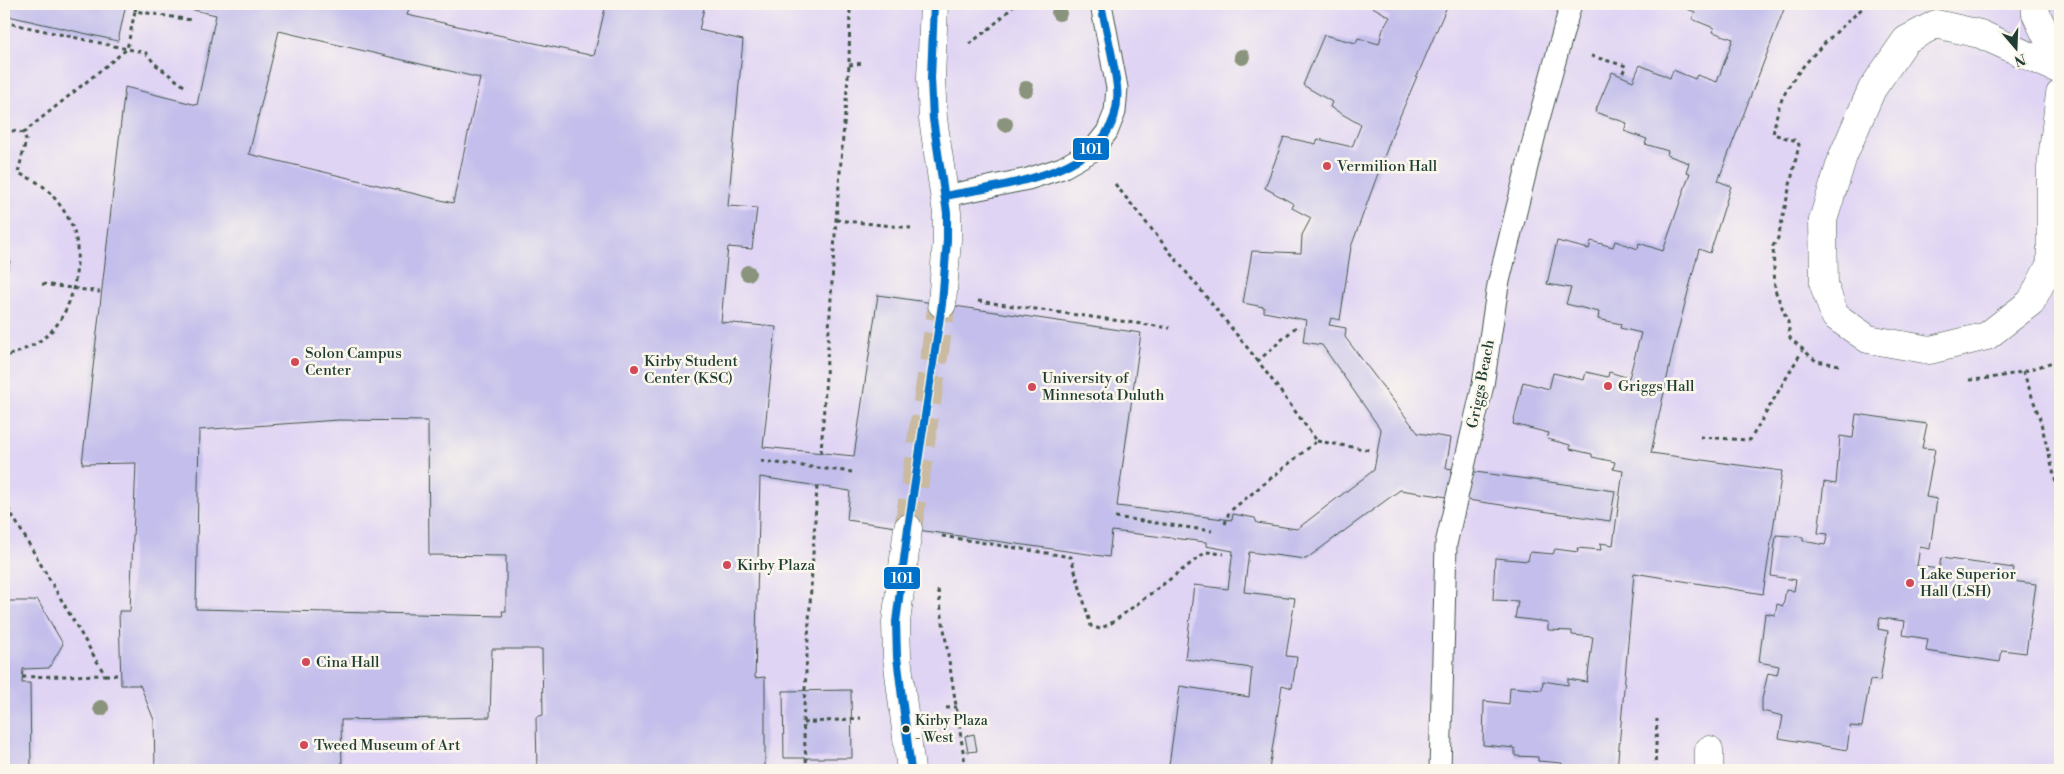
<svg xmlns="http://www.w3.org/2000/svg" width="2064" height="774" font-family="'Libre Bodoni',serif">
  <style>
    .built { fill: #e0d4f4 }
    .building { fill: #c3beeb; fill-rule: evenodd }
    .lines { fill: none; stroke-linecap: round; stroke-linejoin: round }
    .minor-tunnel { stroke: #c9baa0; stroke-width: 28; stroke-dasharray: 28 14; stroke-linecap: butt }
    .service-casing { stroke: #3f5448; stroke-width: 23 }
    .minor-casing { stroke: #3f5448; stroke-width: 29 }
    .path { stroke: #3f5448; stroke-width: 3; stroke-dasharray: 4 4; stroke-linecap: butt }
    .service { stroke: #fff; stroke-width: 21 }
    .minor { stroke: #fff; stroke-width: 28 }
    .path-bridge { stroke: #3f5448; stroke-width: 3; stroke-dasharray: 4 4; stroke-linecap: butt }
    .bus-1-casing { stroke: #fbf7ec; stroke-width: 11 }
    .bus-1 { stroke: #0071ca; stroke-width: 8 }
    .tree { fill: #8a947c }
    .poi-dot { fill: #d1495b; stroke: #fbf7ec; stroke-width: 2 }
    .bus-dot { fill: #1f3d34; stroke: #fbf7ec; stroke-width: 2 }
    .labels { text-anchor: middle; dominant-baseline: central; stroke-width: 5; stroke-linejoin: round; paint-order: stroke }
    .bus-label { font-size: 14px; fill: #1f3d34; stroke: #fbf7ec; text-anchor: start }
    .poi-label { font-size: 15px; fill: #1f3d34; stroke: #fbf7ec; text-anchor: start }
    .street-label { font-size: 15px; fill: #1f3d34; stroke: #fbf7ec }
    .line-badge { stroke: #fbf7ec; stroke-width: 2 }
    .badge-label { font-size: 14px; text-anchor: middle; font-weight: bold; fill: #fff }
  </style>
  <rect width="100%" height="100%" fill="#fbf7ec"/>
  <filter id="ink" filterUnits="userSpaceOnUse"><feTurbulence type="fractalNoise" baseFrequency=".02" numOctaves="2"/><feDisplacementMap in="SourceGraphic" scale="10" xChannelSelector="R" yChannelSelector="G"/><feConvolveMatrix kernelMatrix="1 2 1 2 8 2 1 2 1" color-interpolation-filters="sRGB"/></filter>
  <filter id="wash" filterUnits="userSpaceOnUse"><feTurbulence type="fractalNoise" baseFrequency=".0096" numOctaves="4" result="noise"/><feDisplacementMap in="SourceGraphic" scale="20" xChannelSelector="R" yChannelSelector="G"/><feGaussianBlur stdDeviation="1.12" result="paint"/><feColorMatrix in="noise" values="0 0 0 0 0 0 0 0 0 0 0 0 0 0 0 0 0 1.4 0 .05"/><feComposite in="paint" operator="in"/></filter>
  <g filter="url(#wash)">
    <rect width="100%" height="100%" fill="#f4d9bb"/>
    <rect class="built" x="4" y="4" width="2056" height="766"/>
    <g id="blocks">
      <g class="building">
        <polygon points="4,4 126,4 118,41 4,15"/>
        <path d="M167,4H410L407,15L594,56L606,4H705L699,30L743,40L728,206L757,208L752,249L728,247L721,322L776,327L763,447L854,456L878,295L1141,333L1117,506L1232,520L1233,514L1255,518L1257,523L1297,529L1374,470L1381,430L1322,345L1303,342L1306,320L1264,312V307L1243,303L1252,251L1301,253L1302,235L1311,218L1292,208L1294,204L1265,188L1284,137L1316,144L1318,139L1352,147L1361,125L1330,107L1332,102L1303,85L1324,35L1356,43L1358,38L1379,44L1383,29L1390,17L1371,6L1373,4H1448L1394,130L1351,247L1340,320L1331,318L1329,325L1346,328L1345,337L1418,433L1451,438L1446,468L1615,491L1610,521L1400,490L1306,559L1249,552L1244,592L1295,598L1286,656L1297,657L1292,688L1282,685L1269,770H1209L1169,765L1180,686L1249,697L1252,668L1185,659L1194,585L1228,589L1233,551L1206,546V542L1112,531L1109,557L847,520L850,491L760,477L755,678L765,677V770H537L536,717L543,715L542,649H492L490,717L341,720L342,770H155L154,720L140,685H121L119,611H130L136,463L82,464L125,87L197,105L216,15ZM279,31L480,78L453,203L249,154ZM338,420L428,421L429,555L506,556V611H502L503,616L196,609L199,430Z"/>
        <polygon points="1674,4 1786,4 1718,181 1731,186 1710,253 1699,249 1673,350 1651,453 1782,471 1763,594 1634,573 1617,770 1585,770 1585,768 1562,767 1562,763 1538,761 1538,757 1515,756 1515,748 1483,745 1484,701 1509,704 1510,687 1542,690 1543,681 1568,685 1568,679 1587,682 1593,637 1572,635 1572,631 1548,630 1548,622 1515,618 1518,601 1493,600 1495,558 1528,561 1530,552 1553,554 1555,549 1578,552 1577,548 1601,550 1600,543 1613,545 1623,471 1613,469 1615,462 1592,457 1592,454 1570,449 1570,445 1547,439 1549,433 1513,424 1523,382 1549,389 1553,373 1584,380 1586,372 1608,377 1609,372 1629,378 1641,333 1620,328 1621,324 1598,319 1599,312 1566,304 1571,288 1547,284 1557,241 1589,249 1591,241 1613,247 1615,241 1638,249 1639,243 1663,251 1690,173 1686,172 1689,163 1667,155 1668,151 1645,144 1647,139 1624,131 1627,123 1595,112 1612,72 1633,81 1640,65 1670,78 1673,70 1695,79 1697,75 1717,82 1733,39 1713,32 1714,28 1692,19 1695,12"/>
        <polygon points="4,241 7,245 10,261 8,269 4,274"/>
        <polygon points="1856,414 1927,424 1922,448 1935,449 1926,497 1937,499 1930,549 1920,547 1917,566 1939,569 1941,558 2014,568 2012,581 2036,584 2026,653 2002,650 2000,662 1926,651 1928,639 1903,635 1905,621 1880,618 1878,629 1888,631 1880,681 1870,680 1862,727 1850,726 1847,750 1779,738 1783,716 1762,711 1762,699 1768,673 1777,675 1779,666 1759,662 1765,613 1775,615 1777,604 1783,606 1786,590 1794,591 1796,580 1771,576 1776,535 1803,537 1803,541 1825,545 1828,534 1818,533 1824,482 1836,484 1840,436 1853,438"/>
        <polygon points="4,596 7,601 34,601 37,599 63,644 49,668 23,669 22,683 30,683 31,770 4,770"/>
        <polygon points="851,690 852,758 784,758 783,691"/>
        <polygon points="974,734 977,751 968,752 965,736"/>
      </g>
    </g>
  </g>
  <g filter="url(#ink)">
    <use href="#blocks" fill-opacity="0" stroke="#3f5448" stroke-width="1"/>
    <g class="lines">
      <polyline class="minor-tunnel" points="908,528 942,304"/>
      <g class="service-casing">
        <g id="service">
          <polyline points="945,196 1028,179 1062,168 1092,151 1107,132 1115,112 1117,88 1101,4"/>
          <polyline points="1440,770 1446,544 1483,385 1498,285 1538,122 1571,4"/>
        </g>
      </g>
      <g class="minor-casing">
        <g id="minor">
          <polyline points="934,4 931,78 933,119 947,213 947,240 942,304"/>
          <polyline points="2035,4 2036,14 2060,65"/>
          <polyline points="2060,70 1980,34 1936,24 1906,40 1872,89 1843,156 1823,220 1824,285 1835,316 1868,339 1930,350 1987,336 2031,302 2051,263 2051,168 2060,94"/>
          <polyline points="908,528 896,622 897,657 911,770"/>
          <polyline points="1709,770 1709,750"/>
        </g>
      </g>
      <g class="path">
        <polyline points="135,11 137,4"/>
        <polyline points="4,22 146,53 155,64 184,86"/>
        <polyline points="969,44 989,29 1016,4"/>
        <polyline points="1591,56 1626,66 1621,76"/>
        <polyline points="849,65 863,63"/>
        <path d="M4,129L23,133L26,140L18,173C29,178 42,183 50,193C63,207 76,227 77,247C79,278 70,317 45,337C33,347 18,352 4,357"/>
        <polyline points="23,133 127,49 135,11 191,20"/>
        <polyline points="1115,184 1258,361"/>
        <polyline points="836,220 911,228"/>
        <polyline points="42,284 100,292"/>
        <polyline points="978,301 1170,328"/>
        <path d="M1839,365L1816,361L1790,338L1788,322L1775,290L1773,246L1778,238L1799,145L1797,141L1773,134C1775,125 1776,116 1779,107C1792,68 1837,32 1867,4"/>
        <polyline points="2023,371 2040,419 2057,487 2060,493"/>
        <path d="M1969,380C2001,378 2030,371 2060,359"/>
        <polyline points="1700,437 1750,440 1802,351"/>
        <polyline points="1317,441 1370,450"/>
        <polyline points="821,453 836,220 849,65 850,4"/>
        <polyline points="4,501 105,675 22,677"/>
        <polyline points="1225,524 1229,512 1317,441 1258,361 1296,327 1300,328"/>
        <polyline points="942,536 1071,557 1091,626 1100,629 1113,622 1206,552 1224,554"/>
        <polyline points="938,590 966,770"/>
        <polyline points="105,675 120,675"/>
        <polyline points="946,708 957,707"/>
        <polyline points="803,723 861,718"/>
        <polyline points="807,770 803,723 817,486"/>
        <polyline points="1655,770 1657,719"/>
      </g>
      <use href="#service" class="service"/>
      <use href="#minor" class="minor"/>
      <g class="path-bridge">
        <polyline points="761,461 852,472"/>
        <polyline points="1115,517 1212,531"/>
      </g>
      <g class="bus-1-casing">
        <g id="bus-1">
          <path d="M945,196C1006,184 1125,174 1117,87C1114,59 1106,31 1101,4"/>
          <polyline points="911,770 897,657 896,622 908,528 942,304 947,240 947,213 933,119 931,78 934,4"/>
        </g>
      </g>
      <use href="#bus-1" class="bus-1"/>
    </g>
    <g class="tree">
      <circle cx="1059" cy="13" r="8"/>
      <circle cx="1242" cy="57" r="8"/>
      <circle cx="1026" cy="89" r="8"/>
      <circle cx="1005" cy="124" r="8"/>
      <circle cx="748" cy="273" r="8"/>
      <circle cx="101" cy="708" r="8"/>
    </g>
  </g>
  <g class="poi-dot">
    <circle cx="1327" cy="166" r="5"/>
    <circle cx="295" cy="362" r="5"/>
    <circle cx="634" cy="370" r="5"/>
    <circle cx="1608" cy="386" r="5"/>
    <circle cx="1032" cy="387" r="5"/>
    <circle cx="727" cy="565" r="5"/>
    <circle cx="1910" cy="583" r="5"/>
    <circle cx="306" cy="662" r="5"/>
    <circle cx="304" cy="745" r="5"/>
  </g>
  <circle class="bus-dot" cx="906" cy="729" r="4.5"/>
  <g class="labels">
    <g class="bus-label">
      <text x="915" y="721">Kirby Plaza<tspan x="915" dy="17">- West</tspan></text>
    </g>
    <g class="poi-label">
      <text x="1337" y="166">Vermilion Hall</text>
      <text x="305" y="353">Solon Campus<tspan x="305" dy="17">Center</tspan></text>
      <text x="644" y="361">Kirby Student<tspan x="644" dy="17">Center (KSC)</tspan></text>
      <text x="1042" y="378">University of<tspan x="1042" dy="17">Minnesota Duluth</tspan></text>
      <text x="1618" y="386">Griggs Hall</text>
      <text x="737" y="565">Kirby Plaza</text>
      <text x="1920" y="574">Lake Superior<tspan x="1920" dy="17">Hall (LSH)</tspan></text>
      <text x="316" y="662">Cina Hall</text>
      <text x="314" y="745">Tweed Museum of Art</text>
    </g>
    <g class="street-label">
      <text transform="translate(1481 384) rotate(-79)">Griggs Beach</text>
    </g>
  </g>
  <g class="line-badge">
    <rect x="1072" y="137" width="38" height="24" rx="5" fill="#0071ca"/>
    <rect x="883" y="566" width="38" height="24" rx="5" fill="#0071ca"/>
  </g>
  <g class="badge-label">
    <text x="1091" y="154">101</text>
    <text x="902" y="583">101</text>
  </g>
  <rect width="2064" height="774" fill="none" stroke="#fbf7ec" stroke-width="20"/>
  <g transform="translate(2016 48) rotate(161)" stroke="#fbf7ec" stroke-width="4" paint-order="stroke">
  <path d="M0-4L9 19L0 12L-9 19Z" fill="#1f3d34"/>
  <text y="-8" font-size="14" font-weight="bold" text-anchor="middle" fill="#1f3d34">N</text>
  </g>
</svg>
